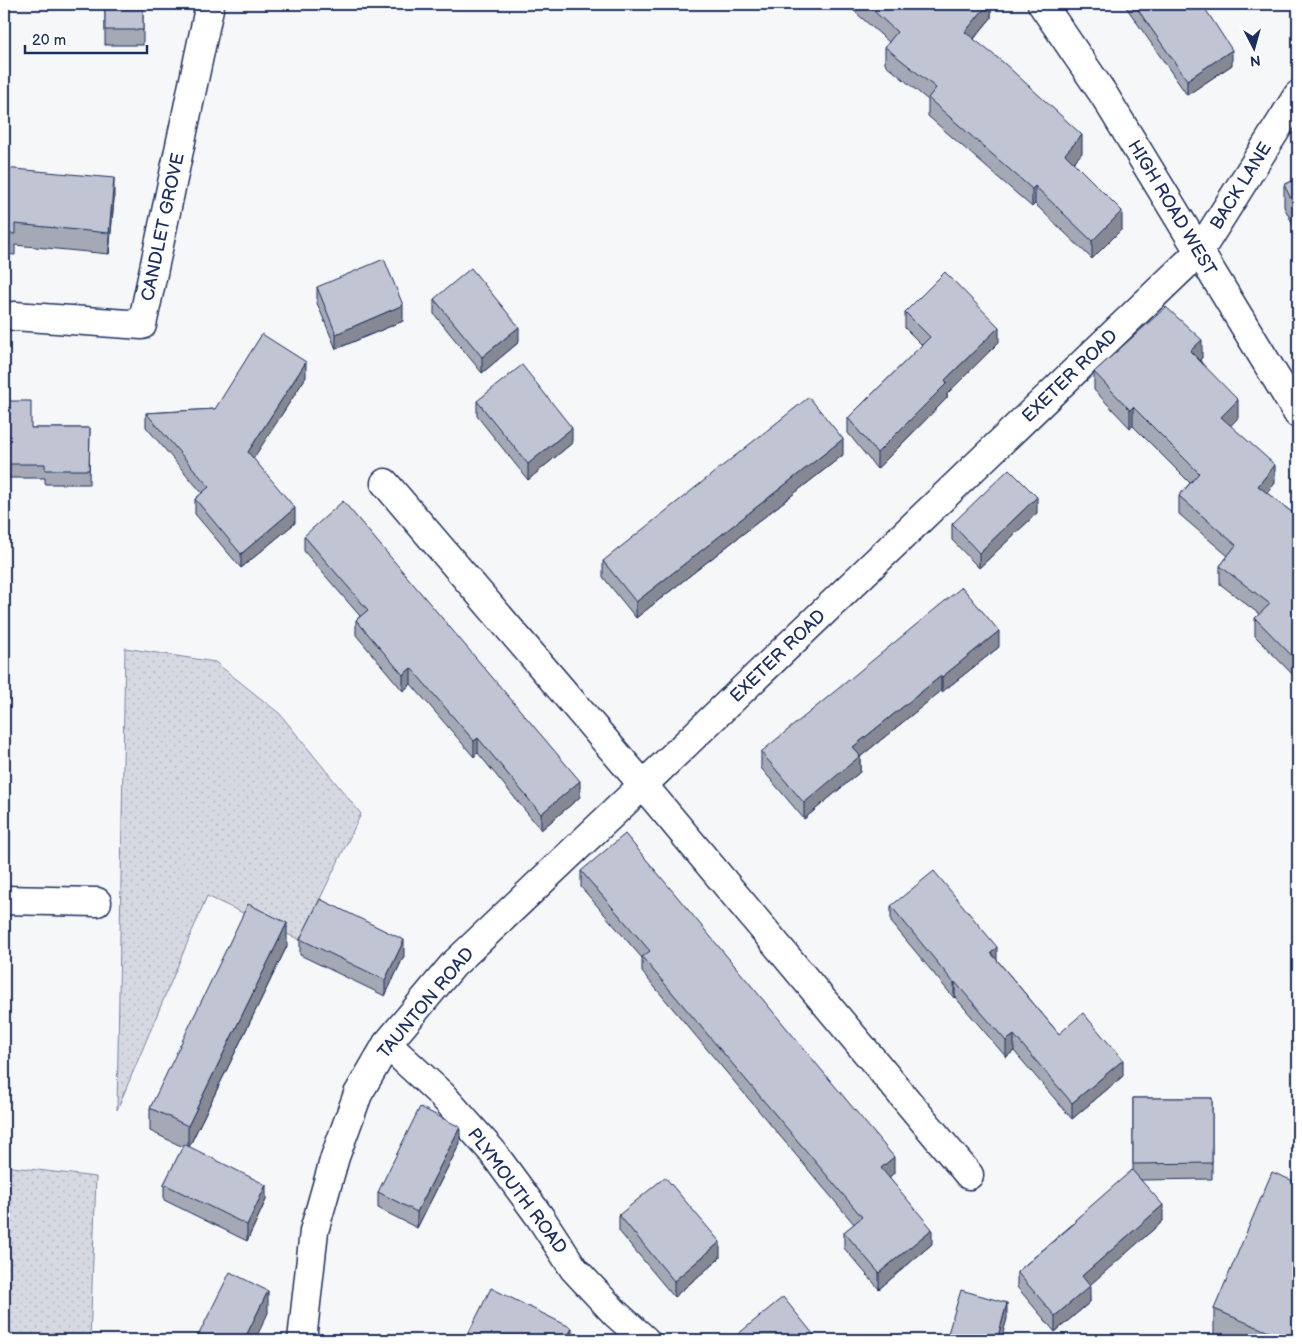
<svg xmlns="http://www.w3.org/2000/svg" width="1302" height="1344" font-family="'Balsamiq Sans',sans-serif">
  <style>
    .green { fill: url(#green-dots); stroke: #7884a0 }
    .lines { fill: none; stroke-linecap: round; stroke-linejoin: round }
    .minor-casing { stroke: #1b2f5e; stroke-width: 31 }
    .tertiary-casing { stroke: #1b2f5e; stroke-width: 31 }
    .minor { stroke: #fff; stroke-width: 28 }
    .tertiary { stroke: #fff; stroke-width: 28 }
    .wall { fill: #a5a9b5; stroke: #1b2f5e }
    .shaded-wall { fill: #868994; stroke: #1b2f5e }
    .building { fill: #c0c4d3; stroke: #1b2f5e }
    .labels { text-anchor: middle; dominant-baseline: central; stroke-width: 4; stroke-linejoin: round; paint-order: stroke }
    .street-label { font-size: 18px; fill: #1b2f5e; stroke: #fff }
  </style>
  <defs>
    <pattern id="green-dots" width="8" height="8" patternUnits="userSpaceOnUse" patternTransform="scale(1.25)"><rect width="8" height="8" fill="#d6d9e2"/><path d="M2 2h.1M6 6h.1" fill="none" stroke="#b7bbc4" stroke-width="1.8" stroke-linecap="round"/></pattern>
  </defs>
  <rect width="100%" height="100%" fill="#f6f7f9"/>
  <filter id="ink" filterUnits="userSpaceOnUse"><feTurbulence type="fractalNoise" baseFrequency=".02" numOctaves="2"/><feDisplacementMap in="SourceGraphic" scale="10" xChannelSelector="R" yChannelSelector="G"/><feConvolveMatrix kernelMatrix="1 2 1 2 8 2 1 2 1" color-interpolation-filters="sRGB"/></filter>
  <g filter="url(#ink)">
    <g class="green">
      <polygon points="125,648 215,662 280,714 361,814 300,940 207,896 117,1110"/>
      <polygon points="4,1166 96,1177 90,1340 4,1340"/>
    </g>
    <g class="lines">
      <g class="minor-casing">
        <g id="minor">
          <polyline points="14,316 142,325 210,4"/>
          <polyline points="385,483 643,785 1199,252 1298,95"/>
          <polyline points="4,900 97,902"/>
          <polyline points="387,1044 442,1095 491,1150 540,1217 574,1269 615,1313 645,1340"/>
          <polyline points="302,1340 314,1231 335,1157 358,1094 387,1044 453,965 643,785 969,1175"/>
        </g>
      </g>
      <g class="tertiary-casing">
        <polyline id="tertiary" points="1042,4 1104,95 1298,414"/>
      </g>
      <use href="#minor" class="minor"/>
      <use href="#tertiary" class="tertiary"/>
    </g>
    <g class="wall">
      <rect x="105" y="4" width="38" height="41"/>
      <polygon points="846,4 991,4 991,18 974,39 1082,153 1073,163 1122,229 1092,259 1035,204 1032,207 928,116 928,100 885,64 885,47 889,42"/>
      <polygon points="1124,4 1202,4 1232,65 1187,95"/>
      <polygon points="4,168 114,199 109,254 15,245 15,255 4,254"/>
      <polygon points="1298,178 1298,234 1284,207 1284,185"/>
      <polygon points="317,287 403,321 336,349 317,303"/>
      <polygon points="434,299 519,342 482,373 434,314"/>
      <polygon points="905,312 999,342 947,394 947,398 877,469 848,433 848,418 922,345 905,328"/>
      <polygon points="1202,358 1200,360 1238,418 1230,426 1275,483 1267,493 1298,517 1298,680 1255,636 1255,618 1259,614 1220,584 1220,566 1228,556 1179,514 1179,496 1190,483 1133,426 1130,428 1094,390 1094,372"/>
      <polygon points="306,377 253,458 295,523 241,568 195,514 195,499 202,493 146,427 146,413 215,409"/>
      <polygon points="4,401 31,428 90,428 89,484 45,484 45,478 4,478"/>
      <polygon points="477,401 572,443 528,480 477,416"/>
      <polygon points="843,455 636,618 603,577 603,561"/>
      <polygon points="1037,513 979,568 952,540 952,524"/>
      <polygon points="304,536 580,797 541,830 478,753 474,757 411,684 403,691 356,635 356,620 360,616 304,551"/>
      <polygon points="999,647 942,692 941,691 860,757 860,772 804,819 761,768 761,752"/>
      <polygon points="581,871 894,1173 889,1177 932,1244 879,1289 844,1248 844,1232 854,1224 642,972 642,958 581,887"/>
      <polygon points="891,906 997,960 1059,1034 1123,1076 1072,1119 1014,1051 1006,1057 955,997 954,998 891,922"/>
      <polygon points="300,939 404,956 385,996 300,955"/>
      <polygon points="287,946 189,1147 266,1200 247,1241 164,1200 164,1184 183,1147 150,1131 150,1108"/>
      <polygon points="1133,1098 1212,1098 1212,1179 1141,1180 1163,1221 1089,1285 1090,1302 1055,1332 1017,1287 1017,1272 1075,1222 1075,1220 1133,1171"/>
      <polygon points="460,1143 417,1228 378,1208 378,1192"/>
      <polygon points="619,1215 720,1258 674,1297 619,1231"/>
      <polygon points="1214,1309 1298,1340 1218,1340 1214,1338"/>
      <polygon points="737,1335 818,1340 737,1340"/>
    </g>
    <g class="shaded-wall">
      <polygon points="988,4 991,4 991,18 965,49 965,32"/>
      <polygon points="1232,50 1232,65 1187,95 1187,80"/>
      <polygon points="1082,135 1082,153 1065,172 1065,154"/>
      <polygon points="114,178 114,199 109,254 109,233"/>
      <polygon points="1035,186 1035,204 1032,207 1032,189"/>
      <polygon points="1122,211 1122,229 1092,259 1092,241"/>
      <polygon points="403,305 403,321 336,349 336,334"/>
      <polygon points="519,327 519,342 482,373 482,357"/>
      <polygon points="999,327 999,342 947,394 947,398 877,469 877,453 945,380"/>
      <polygon points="1202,340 1202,358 1190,369 1190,351"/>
      <polygon points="306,362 306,377 248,467 248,452"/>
      <polygon points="1238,400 1238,418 1221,436 1221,417"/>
      <polygon points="1133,407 1133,426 1130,428 1130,410"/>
      <polygon points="572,428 572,443 528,480 528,464"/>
      <polygon points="843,439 843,455 636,618 636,602"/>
      <polygon points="1275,465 1275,483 1258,504 1258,486"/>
      <polygon points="1037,497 1037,513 979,568 979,553"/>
      <polygon points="295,508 295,523 241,568 241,554"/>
      <polygon points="999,631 999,647 942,692 942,677"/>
      <polygon points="411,668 411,684 403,691 403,675"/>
      <polygon points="941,676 941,691 860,757 860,772 804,819 804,803 853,747"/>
      <polygon points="478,738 478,753 474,757 474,741"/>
      <polygon points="580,781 580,797 541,830 541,814"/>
      <polygon points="287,923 287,946 188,1149 188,1126"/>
      <polygon points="404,940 404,956 385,996 385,980"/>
      <polygon points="997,947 997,963 991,953"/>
      <polygon points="955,982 955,997 954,998 954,983"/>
      <polygon points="1014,1035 1014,1051 1006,1057 1006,1041"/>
      <polygon points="1123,1060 1123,1076 1072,1119 1072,1103"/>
      <polygon points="460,1127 460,1143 417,1228 417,1212"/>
      <polygon points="894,1157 894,1173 881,1184 881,1168"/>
      <polygon points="266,1185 266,1200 247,1241 247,1225"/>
      <polygon points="1163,1205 1163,1221 1082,1292 1082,1276"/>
      <polygon points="932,1229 932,1244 879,1289 879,1273"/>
      <polygon points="720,1242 720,1258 674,1297 674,1281"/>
      <polygon points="1090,1286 1090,1302 1055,1332 1055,1316"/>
      <polygon points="268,1291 268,1313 255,1340 244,1340"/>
      <polygon points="1007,1303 1007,1319 1001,1340 997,1340"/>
      <polygon points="572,1328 572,1340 566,1340"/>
    </g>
    <g class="building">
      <rect x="105" y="4" width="38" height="26"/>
      <polygon points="866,4 988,4 965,32 1004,63 1082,135 1065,154 1122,211 1092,241 1035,186 1032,189 928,98 936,88 885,47 897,32"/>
      <polygon points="1134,4 1202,4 1232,50 1187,80"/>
      <polygon points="4,168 114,178 109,233 15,224 15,234 4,233"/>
      <polygon points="1298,178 1298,212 1284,185"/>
      <polygon points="384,259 403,305 336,334 317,287"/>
      <polygon points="471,268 519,327 482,357 434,299"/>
      <polygon points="945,272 999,327 945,380 947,383 877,453 848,418 930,337 905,312"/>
      <polygon points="1166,307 1202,340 1190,351 1238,400 1221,417 1275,465 1258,486 1298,517 1298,662 1255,618 1270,604 1220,566 1236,545 1179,496 1199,473 1133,407 1130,410 1094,372"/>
      <polygon points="262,334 306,362 248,452 295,508 241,554 195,499 209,487 146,413 215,409"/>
      <polygon points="522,365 572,428 528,464 477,401"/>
      <polygon points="809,397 843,439 636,602 603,561"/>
      <polygon points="4,401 31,401 31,428 90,428 89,470 45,470 45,464 4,464"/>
      <polygon points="1009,469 1037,497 979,553 952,524"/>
      <polygon points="343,501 580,781 541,814 478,738 474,741 411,668 403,675 356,620 368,610 304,536"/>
      <polygon points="962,587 999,631 942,677 941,676 853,747 860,756 804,803 761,752"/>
      <polygon points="625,834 894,1157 881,1168 932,1229 879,1273 844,1232 862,1217 642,957 650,951 581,871"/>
      <polygon points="934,871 997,947 991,953 1059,1034 1083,1013 1123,1060 1072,1103 1014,1035 1006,1041 955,982 954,983 891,906"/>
      <polygon points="320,899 404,940 385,980 300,939"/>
      <polygon points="248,904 287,923 188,1126 150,1108"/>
      <polygon points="1133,1098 1212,1098 1212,1163 1133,1164"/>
      <polygon points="420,1107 460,1127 417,1212 378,1192"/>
      <polygon points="184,1144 266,1185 247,1225 164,1184"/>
      <polygon points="1132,1170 1163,1205 1082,1276 1090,1286 1055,1316 1017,1272 1076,1222 1075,1220"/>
      <polygon points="1272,1172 1298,1183 1298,1340 1288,1340 1214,1309"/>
      <polygon points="665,1177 720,1242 674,1281 619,1215"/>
      <polygon points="230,1272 268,1291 244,1340 196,1340"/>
      <polygon points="491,1288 572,1328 566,1340 465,1340"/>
      <polygon points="961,1290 1007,1303 997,1340 946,1340"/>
      <polygon points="783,1297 818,1340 742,1340 737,1335"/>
    </g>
  </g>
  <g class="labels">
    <g class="street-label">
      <text transform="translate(1241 186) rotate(-58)">BACK LANE</text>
      <text transform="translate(1172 208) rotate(59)">HIGH ROAD WEST</text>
      <text transform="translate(163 227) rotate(-78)">CANDLET GROVE</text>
      <text transform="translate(1070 376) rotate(-44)">EXETER ROAD</text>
      <text transform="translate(778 656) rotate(-44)">EXETER ROAD</text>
      <text transform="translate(426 1003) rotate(-50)">TAUNTON ROAD</text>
      <text transform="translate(517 1191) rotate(53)">PLYMOUTH ROAD</text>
    </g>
  </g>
  <rect width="1302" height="1344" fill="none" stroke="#fff" stroke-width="20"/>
  <rect x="10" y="10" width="1282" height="1324" fill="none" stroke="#1b2f5e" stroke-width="2" filter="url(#ink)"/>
  <g transform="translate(1254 48) rotate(174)" stroke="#ffffff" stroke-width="4" paint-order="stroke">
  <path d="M0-4L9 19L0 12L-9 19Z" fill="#1b2f5e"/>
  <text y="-8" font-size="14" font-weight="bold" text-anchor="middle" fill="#1b2f5e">N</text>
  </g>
  <path d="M25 45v8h122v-8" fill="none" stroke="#1b2f5e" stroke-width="2.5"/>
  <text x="32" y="45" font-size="15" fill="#1b2f5e" stroke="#ffffff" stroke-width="4" paint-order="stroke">20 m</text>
</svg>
